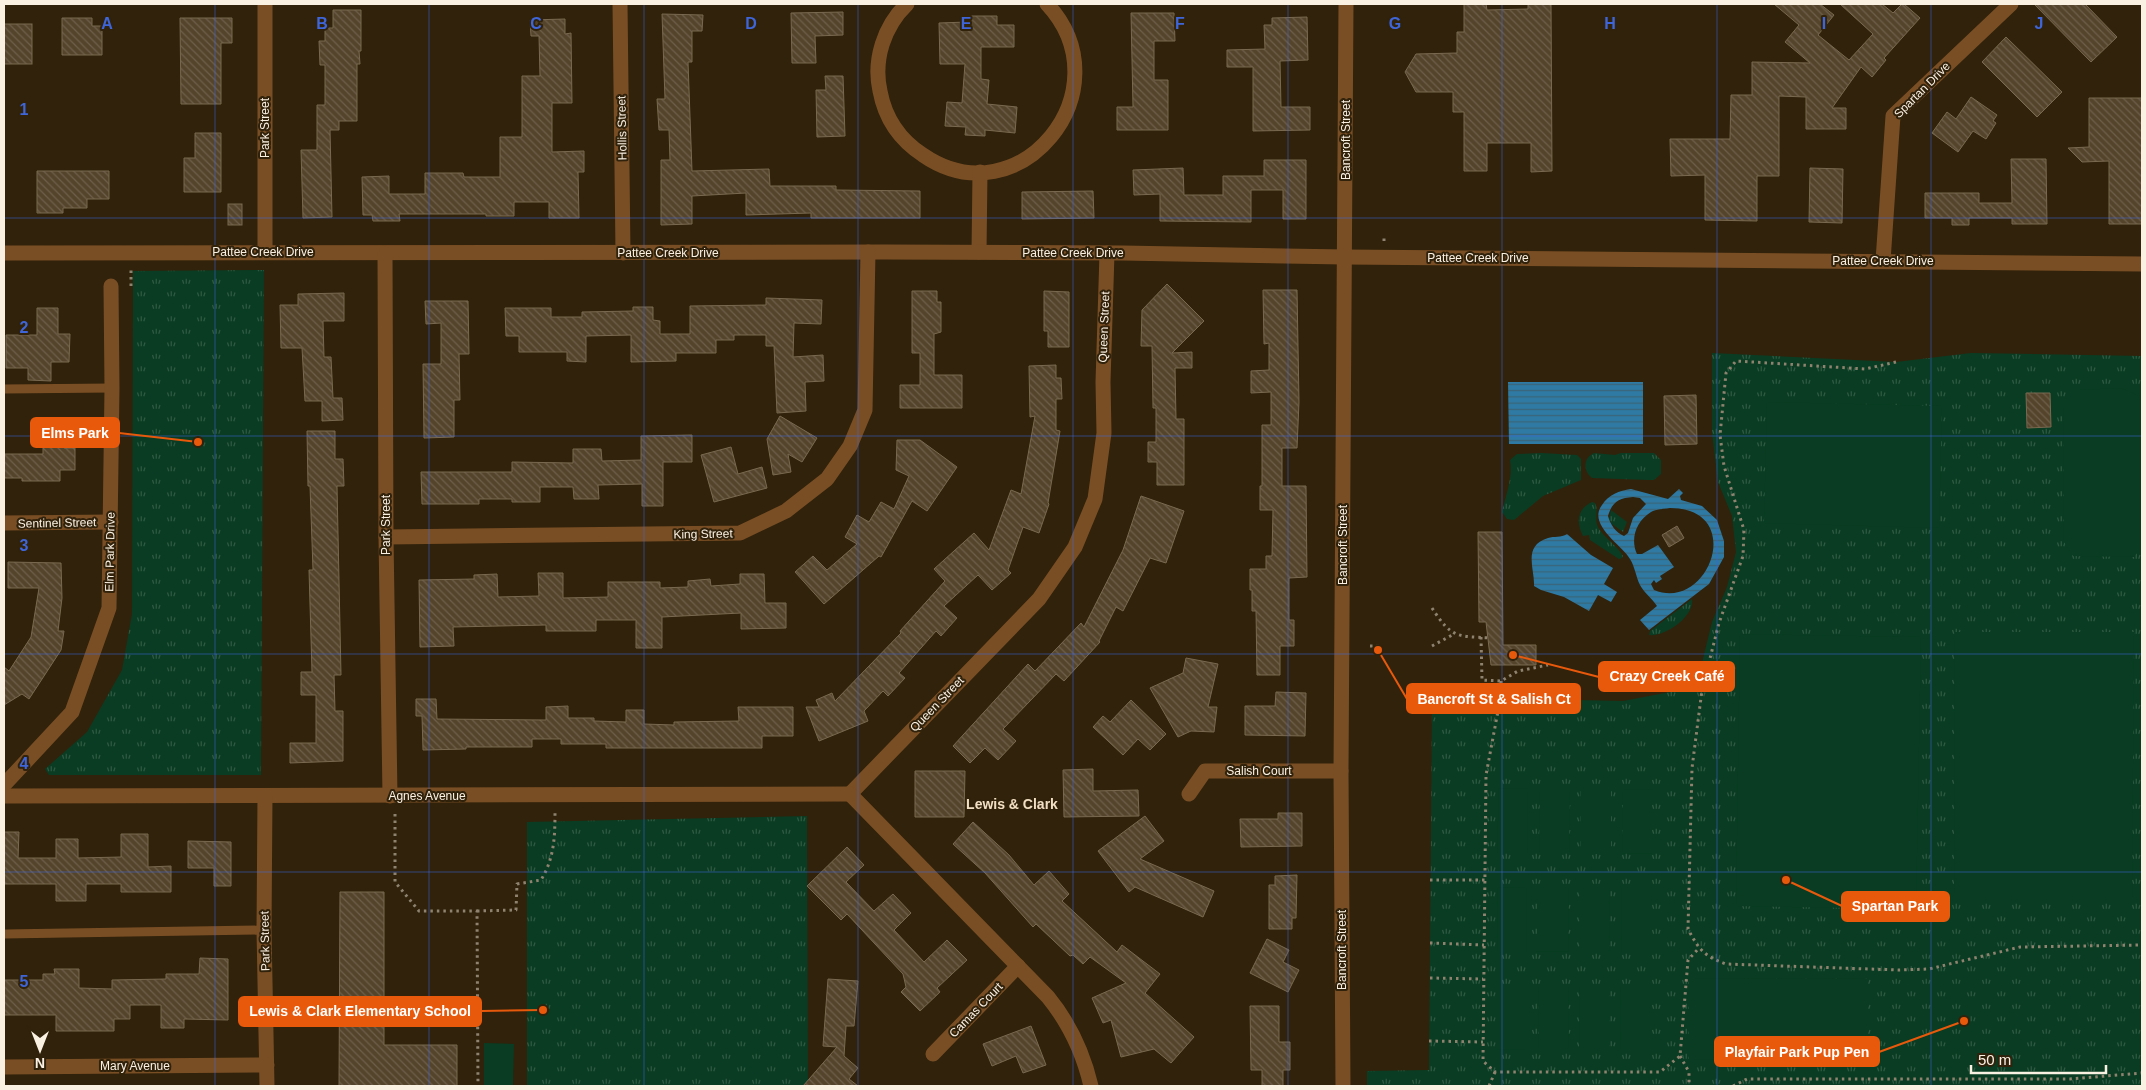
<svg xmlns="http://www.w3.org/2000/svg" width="2146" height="1090" font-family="Helvetica,sans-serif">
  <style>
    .grass { fill: url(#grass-tufts) }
    .garden { fill: #093c22 }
    .water { fill: url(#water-rules); fill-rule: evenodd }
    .building { fill: url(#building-back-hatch); stroke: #796950 }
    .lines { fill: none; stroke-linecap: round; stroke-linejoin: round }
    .path { stroke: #8f8370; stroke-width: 3; stroke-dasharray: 2.5 4; stroke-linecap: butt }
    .service { stroke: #7a4e24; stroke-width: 9 }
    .minor { stroke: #7a4e24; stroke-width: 15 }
    .tertiary { stroke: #7a4e24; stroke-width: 15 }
    .grid { fill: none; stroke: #3e66da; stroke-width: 1; stroke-opacity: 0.55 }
    .labels { text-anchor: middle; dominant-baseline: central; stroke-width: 4; stroke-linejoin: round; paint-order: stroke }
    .street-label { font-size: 12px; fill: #fbf1e3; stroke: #30220b }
    .neighbourhood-label { font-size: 14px; font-weight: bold; fill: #f2dfc3; stroke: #30220b }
    .grid-label { font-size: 16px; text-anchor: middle; font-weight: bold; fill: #3e66da; stroke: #30220b; stroke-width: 4; stroke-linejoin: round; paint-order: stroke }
    .leader { fill: none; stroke: #e8590c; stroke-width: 2 }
    .callout-dot { fill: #e8590c; stroke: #30220b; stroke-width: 2 }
    .callout { fill: #e8590c; stroke: #e8590c; stroke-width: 2 }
    .callout-label { font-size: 14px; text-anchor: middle; font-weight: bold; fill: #fff }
  </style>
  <defs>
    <pattern id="grass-tufts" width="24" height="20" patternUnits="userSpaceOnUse" patternTransform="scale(1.25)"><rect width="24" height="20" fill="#093c22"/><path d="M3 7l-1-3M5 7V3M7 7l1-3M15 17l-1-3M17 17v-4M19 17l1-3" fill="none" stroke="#2e5942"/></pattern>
    <pattern id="water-rules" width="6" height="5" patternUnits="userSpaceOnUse" patternTransform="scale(1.25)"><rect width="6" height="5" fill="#2e7aa4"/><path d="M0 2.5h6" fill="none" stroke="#3b6479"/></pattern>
    <pattern id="building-back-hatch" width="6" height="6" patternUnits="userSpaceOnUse" patternTransform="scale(1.25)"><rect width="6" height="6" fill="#54442c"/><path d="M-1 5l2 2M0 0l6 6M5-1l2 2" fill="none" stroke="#6e5f4a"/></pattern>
  </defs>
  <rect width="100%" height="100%" fill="#30220b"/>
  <g class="grass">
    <polygon points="264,270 261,775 49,775 45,769 87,732 122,670 132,614 133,271"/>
    <polygon points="1712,353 1896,362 1971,353 2142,356 2142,1086 1367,1086 1367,1071 1429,1070 1432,704 1528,699 1623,701 1691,688 1701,667 1712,622 1727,587 1736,552 1732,516 1718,482 1712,433"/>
    <path d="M1541,453L1577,455L1581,459V480L1543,496L1514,520L1507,519L1502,512C1506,494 1513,478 1510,460L1517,454Z"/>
    <path d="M1594,453L1615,455L1621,453H1654L1661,460V474L1654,480H1649L1592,478C1583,471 1583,458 1594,453Z"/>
    <path d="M1592,502L1595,503C1599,510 1594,519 1598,527C1604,538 1617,545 1623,556L1622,558L1619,559L1590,540L1589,535L1583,536C1576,522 1577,509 1592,502Z"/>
    <polygon points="1611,510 1627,522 1623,532 1612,524 1609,519"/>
    <path d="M1692,599C1695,616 1665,637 1649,635L1650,631Z"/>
    <polygon points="807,816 808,1086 527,1086 527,822"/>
  </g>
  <g class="garden">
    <polygon points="2121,388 2137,395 2142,404 2142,544 2134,557 2073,556 2064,542 2063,403 2078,390"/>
    <polygon points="1767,402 1942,406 1939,528 1764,523"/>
    <polygon points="1955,632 2134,632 2132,901 1954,901"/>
    <polygon points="1740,634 1921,637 1916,909 1736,906"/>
    <polygon points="1499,788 1528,789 1527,853 1497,853"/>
    <polygon points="1540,789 1570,789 1569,853 1539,853"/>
    <rect x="1581" y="789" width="30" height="65"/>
    <polygon points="1623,789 1652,790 1652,854 1622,853"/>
    <polygon points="1498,887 1527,888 1526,951 1497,951"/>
    <polygon points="1538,888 1569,888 1568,952 1538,951"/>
    <polygon points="1580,888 1610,888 1609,952 1580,952"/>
    <polygon points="1622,888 1651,888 1651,952 1621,952"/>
    <polygon points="1689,978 1868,979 1868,1060 1689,1059"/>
    <polygon points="1497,986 1526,986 1526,1049 1497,1050"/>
    <polygon points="1538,986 1568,986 1569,1050 1539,1050"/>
    <polygon points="1580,986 1609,986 1609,1050 1579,1050"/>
    <polygon points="1621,986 1650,986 1650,1050 1620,1050"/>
    <polygon points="484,1043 514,1044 513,1086 484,1086"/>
  </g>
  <g class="water">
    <polygon points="1508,382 1643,382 1643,444 1509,444"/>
    <path d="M1631,489L1668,499L1679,489L1683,493L1680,496L1681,500L1702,506L1717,520L1724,541V557L1709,584L1649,630L1640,620L1657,606C1652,598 1644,593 1640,585C1636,577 1635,567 1630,559C1622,545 1587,525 1602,505C1609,494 1619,491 1631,489ZM1633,497L1640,498L1646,504L1633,518L1628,533L1624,536C1616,533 1610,524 1608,516C1612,502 1619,498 1633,497ZM1670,508C1747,508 1709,613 1654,590L1651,584L1654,580L1656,583L1662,579L1660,576L1674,567L1658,545L1642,554H1637C1630,539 1636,521 1651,512C1656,509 1664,509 1670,508Z"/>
    <path d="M1567,534L1591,555L1613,568L1604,584L1617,592L1611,602L1598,595L1589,611L1564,597L1541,590L1534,586C1535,569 1522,546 1548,538C1554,536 1561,538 1567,534Z"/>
  </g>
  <g class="building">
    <polygon points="1464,4 1486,4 1487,10 1528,9 1528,4 1551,4 1552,171 1531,172 1531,143 1487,143 1487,171 1464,171 1464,112 1453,112 1453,92 1416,92 1405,72 1416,54 1457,53 1457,32 1464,32"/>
    <polygon points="1774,4 1820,4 1834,15 1818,35 1849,60 1873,34 1840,4 1882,4 1893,13 1902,4 1904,4 1920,18 1884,58 1886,60 1872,77 1861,67 1832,108 1846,108 1846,129 1806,129 1806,97 1779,96 1779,176 1757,176 1757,221 1705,220 1705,175 1671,176 1670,139 1730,139 1731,95 1752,95 1752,62 1810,63 1785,42 1799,25"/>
    <polygon points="2034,4 2085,4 2117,37 2091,62"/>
    <polygon points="333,10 361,10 361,51 359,51 360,64 357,64 357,121 339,121 339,130 330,130 332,217 303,218 301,150 317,150 317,105 325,105 325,65 320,65 319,41 325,41 325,28 333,28"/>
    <polygon points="843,12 843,35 815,36 816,63 792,63 791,13"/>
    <polygon points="1131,13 1174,13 1175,41 1154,41 1154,80 1168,80 1168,130 1117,130 1117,107 1133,107"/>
    <polygon points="662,14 703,15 702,31 692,31 692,62 688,62 692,171 769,169 770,186 836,186 836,190 920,191 920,218 811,218 811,213 746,215 746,193 692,196 692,224 661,225 661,160 670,160 669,130 659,130 657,99 665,99"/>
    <polygon points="967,16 997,16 997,25 1014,25 1014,47 981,47 981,79 989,80 987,104 1017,107 1015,133 985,130 985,136 965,135 966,127 945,126 947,102 962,103 965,64 940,64 939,23 967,22"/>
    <polygon points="1307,17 1308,60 1280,61 1281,107 1310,107 1310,130 1253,131 1253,67 1227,67 1227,50 1265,49 1264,25 1272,25 1272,18"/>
    <polygon points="62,18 92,18 92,26 102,26 102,55 62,55"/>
    <polygon points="180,18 232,18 232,43 221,43 221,104 181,104"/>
    <polygon points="565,19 565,34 571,33 572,103 552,103 552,152 584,151 584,172 578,172 579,218 549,218 549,202 514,202 514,216 486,216 486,214 399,214 400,221 373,221 372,215 363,215 362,177 389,176 389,194 425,194 425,173 463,173 464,177 500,177 500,137 522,137 522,76 540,76 539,36 531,36 530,20"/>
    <rect x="4" y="24" width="28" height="40"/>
    <polygon points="2006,37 2062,92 2037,117 1982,62"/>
    <polygon points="825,76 843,76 845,136 817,137 816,90 826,90"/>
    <polygon points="1971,97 1997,115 1993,121 1996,123 1986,139 1973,131 1958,152 1932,133 1947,112 1956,119"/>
    <polygon points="2089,98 2142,98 2142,224 2109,224 2109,161 2082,162 2068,148 2089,147"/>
    <polygon points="195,133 221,133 221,192 184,192 184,158 195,158"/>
    <polygon points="2011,159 2046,159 2047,224 2012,224 2012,218 1969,218 1969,225 1952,225 1952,218 1925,218 1925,193 1979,193 1979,203 2012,203"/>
    <polygon points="1264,160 1306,160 1306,219 1283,219 1283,190 1251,190 1251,222 1160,221 1160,194 1134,195 1133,170 1183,168 1184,195 1223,195 1223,176 1264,176"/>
    <polygon points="1810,168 1843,169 1842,223 1809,222"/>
    <polygon points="37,171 109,171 109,199 87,199 87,208 63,208 63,213 37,213"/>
    <polygon points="1093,191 1094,218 1022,219 1022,192"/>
    <rect x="228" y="204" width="14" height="21"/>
    <polygon points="1167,284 1204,321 1172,353 1192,352 1192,368 1175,368 1176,419 1184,419 1184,485 1157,485 1157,462 1148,462 1148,442 1156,442 1156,408 1153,408 1152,346 1141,346 1142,310"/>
    <polygon points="1263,290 1297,290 1299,402 1297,448 1282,448 1282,486 1306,486 1307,577 1289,578 1289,620 1294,620 1294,646 1280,646 1280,675 1257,675 1256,611 1252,611 1252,590 1250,590 1250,569 1266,569 1266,556 1272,556 1273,510 1260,510 1260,486 1262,486 1262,425 1271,425 1271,392 1251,393 1251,371 1269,370 1269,343 1264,344"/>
    <polygon points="912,291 937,291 937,302 941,302 941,332 934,334 934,375 962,375 962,408 900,408 900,385 920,385 920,353 912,353"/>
    <polygon points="1044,291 1069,292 1069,347 1048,347 1048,331 1044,331"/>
    <polygon points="344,293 344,321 323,321 324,357 331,357 333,398 342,398 343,420 322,421 322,401 305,401 302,348 281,348 280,305 298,305 298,294"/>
    <polygon points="766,298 822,300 821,324 794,323 793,357 823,355 824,381 805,382 806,411 777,413 774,346 766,346 766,335 734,335 734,340 716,340 716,353 676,353 676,361 631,362 631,335 586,336 586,362 567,361 567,352 519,352 519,336 506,336 505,308 551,308 551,317 582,317 582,312 633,311 633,307 653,307 653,320 660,321 660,334 690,334 690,306 766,305"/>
    <polygon points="425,301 468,301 469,354 459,354 460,400 454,400 454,437 424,438 423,364 441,364 441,323 426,324"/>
    <polygon points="37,308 58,308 58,334 70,334 69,362 51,362 51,381 28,380 28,368 6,368 6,335 37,335"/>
    <polygon points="1056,365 1056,378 1061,378 1062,399 1056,399 1056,430 1060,431 1048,503 1049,504 1039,533 1023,527 1008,570 1011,573 992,590 978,575 944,606 957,618 941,636 936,631 899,673 905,678 888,696 883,691 864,711 868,721 819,741 806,707 819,707 816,700 832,693 835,701 901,633 900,631 945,581 934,569 974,533 989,550 1011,490 1021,494 1035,416 1030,417 1029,366"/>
    <polygon points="2026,393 2050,393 2051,427 2027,428"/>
    <polygon points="1696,395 1697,444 1665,445 1664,396"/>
    <polygon points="780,416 817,438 802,462 788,454 791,472 773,475 767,439"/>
    <polygon points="307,431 335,431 335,459 343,459 344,486 337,486 341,675 334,675 335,711 343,711 343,761 290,763 290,743 316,743 316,695 301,695 301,672 312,672 309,570 313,570 310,486 308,486"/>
    <polygon points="692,435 692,462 663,462 663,506 642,506 642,484 598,485 599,499 574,499 573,487 540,487 540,502 512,502 512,499 479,499 479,504 422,504 421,472 512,472 512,462 573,463 573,449 601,449 602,461 641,460 641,436"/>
    <polygon points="897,440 920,440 957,467 927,511 912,501 881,557 879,556 824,604 795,572 813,556 827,570 857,544 845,537 857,515 869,522 881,502 894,509 909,476 896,470"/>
    <polygon points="43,441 64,441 64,448 75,448 75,470 60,470 60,481 22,481 22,478 4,478 4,454 43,454"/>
    <polygon points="731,447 738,474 762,467 767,488 714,502 701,455"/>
    <polygon points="1141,496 1184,511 1166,563 1150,558 1123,611 1116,607 1099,641 1100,642 1064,681 1056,674 1003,729 1016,741 998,760 985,748 970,763 953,746 1028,664 1035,671 1081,623 1084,627 1123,550"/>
    <polygon points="1677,526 1684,538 1669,547 1662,535"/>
    <polygon points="1478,532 1502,532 1503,645 1536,645 1536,665 1491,665 1486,622 1479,622"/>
    <polygon points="8,562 61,563 62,598 58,631 64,631 61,650 29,699 22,694 4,705 4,667 9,671 31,637 39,588 8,588"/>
    <polygon points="538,573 563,573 563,598 608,597 608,582 660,582 660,588 688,587 688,581 710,579 711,586 740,584 740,574 764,574 765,603 786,603 786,628 741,629 741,613 662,617 662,648 636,648 636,620 596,620 596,631 546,631 546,625 453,627 454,646 420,647 419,580 474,579 474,575 497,574 498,597 539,596"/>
    <polygon points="1186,658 1218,664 1208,707 1217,707 1214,732 1191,731 1178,737 1150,688 1183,673"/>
    <polygon points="1276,692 1306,693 1305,736 1245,735 1245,706 1275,706"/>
    <polygon points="416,699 436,699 437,719 546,720 546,707 568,706 568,718 594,718 594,721 626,722 626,710 644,710 644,724 674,725 674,722 739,721 738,707 793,707 793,736 762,736 762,748 606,748 606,744 561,744 561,739 532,739 532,747 466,747 466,749 423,750 422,716 416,716"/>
    <polygon points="1131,700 1166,734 1150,750 1138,739 1123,755 1093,727 1103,716 1110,722"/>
    <polygon points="1093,769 1093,791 1138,790 1139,816 1064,817 1063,770"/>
    <polygon points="915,771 965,771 964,817 915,817"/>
    <polygon points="1278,813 1302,813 1302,846 1241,847 1240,819 1278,819"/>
    <polygon points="1145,816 1164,841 1140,859 1214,891 1203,917 1135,887 1129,892 1098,851"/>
    <polygon points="973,822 1009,855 1034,885 1049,871 1069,894 1062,901 1117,952 1122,945 1160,974 1145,993 1194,1037 1171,1063 1154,1049 1121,1057 1111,1020 1103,1023 1092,998 1126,983 1090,957 1083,964 1073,955 1070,956 1036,924 1033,927 985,873 953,844"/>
    <polygon points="4,832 19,832 18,858 56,858 56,839 78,839 78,858 121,857 121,834 148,834 148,867 171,866 171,892 121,892 121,884 86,884 86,901 56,901 56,884 4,884"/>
    <polygon points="188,841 231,842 231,886 214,886 214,868 188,868"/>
    <polygon points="847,847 864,865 846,882 874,911 893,894 911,913 894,930 924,962 947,940 967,960 937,988 940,992 920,1011 901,992 906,987 903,974 847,914 841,920 807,886"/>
    <polygon points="1297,875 1296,918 1292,918 1292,929 1269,929 1269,885 1275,885 1275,876"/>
    <polygon points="340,892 384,892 384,1045 457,1045 457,1086 339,1086"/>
    <polygon points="1267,939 1289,950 1283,962 1299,970 1288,992 1250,973"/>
    <polygon points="200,958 228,959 228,1020 184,1019 184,1028 161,1028 161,1005 130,1005 130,1019 114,1019 114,1031 56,1031 56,1015 4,1015 4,980 43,980 43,974 55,974 54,969 79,969 79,988 112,989 112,980 166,979 166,974 199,974"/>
    <polygon points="828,979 858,981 854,1026 846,1026 844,1056 858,1068 849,1079 858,1086 803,1086 837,1047 823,1046"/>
    <polygon points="1250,1006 1279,1006 1279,1042 1290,1042 1290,1070 1283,1070 1283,1086 1262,1086 1262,1070 1251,1070"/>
    <polygon points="1031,1026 1046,1065 1023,1073 1016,1056 992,1066 983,1044"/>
  </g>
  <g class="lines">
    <g class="path">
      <polyline points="1384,241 1384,235"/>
      <polyline points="131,286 131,269"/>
      <path d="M1896,362L1865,369L1736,361L1726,373L1720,435L1724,466L1744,530L1743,556L1719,623L1702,690L1692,768L1688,929C1699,950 1704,956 1726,964L1898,970L1929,969L2020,947L2142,945"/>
      <path d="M1432,608C1452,639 1457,636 1491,638"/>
      <polyline points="1481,637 1482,680 1501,681 1518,671 1548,665"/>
      <polyline points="1370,646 1382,646"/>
      <polyline points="1432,646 1454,634"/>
      <polyline points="1501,681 1501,695 1486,775 1483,1061 1495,1072 1660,1072 1680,1056 1688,960 1699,948"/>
      <polyline points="395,814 395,882 419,911 477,911 478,1086"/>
      <polyline points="1430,880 1485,880"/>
      <path d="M477,911L516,910L517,884L541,880C554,859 555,837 555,813"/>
      <polyline points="1430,943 1484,945"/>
      <polyline points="1430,978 1483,979"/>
      <polyline points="1429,1041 1483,1042"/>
      <polyline points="1680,1056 1689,1072 1689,1086"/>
      <polyline points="1489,1086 1495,1072"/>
      <polyline points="1733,1086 1747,1079 2070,1079 2142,1073"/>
    </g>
    <g class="service">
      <polyline points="4,389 112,388"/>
      <polyline points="4,934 264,930"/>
    </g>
    <g class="minor">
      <polyline points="620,4 623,253"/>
      <path d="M907,4C884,26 873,60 880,91C885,118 900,140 923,155C1019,221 1127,90 1047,4"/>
      <polyline points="265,251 265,4"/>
      <polyline points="979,252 980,172"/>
      <polyline points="4,253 885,252 1123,253 1345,257"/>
      <polyline points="385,254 386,537 390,796"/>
      <polyline points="1883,261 1893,116 2011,4"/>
      <polyline points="4,523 111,522"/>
      <polyline points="386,537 740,533 786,511 827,479 850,446 865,410 868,252"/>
      <polyline points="4,785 72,712 109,608 112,388 111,286"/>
      <polyline points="850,794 1039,599 1075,547 1095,499 1104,433 1103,382 1107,253"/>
      <path d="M850,794L1048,997C1070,1024 1083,1052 1091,1086"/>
      <polyline points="1189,794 1205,771 1341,771"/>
      <polyline points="4,796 850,794"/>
      <polyline points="265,796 264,930 267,1086"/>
      <polyline points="933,1054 1018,966"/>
      <polyline points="4,1067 267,1065"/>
    </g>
    <g class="tertiary">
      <polyline points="1345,257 2142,264"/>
      <polyline points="1343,1086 1341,771 1346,4"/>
    </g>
  </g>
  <path class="grid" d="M215,4V1086M429,4V1086M644,4V1086M858,4V1086M1073,4V1086M1288,4V1086M1502,4V1086M1717,4V1086M1931,4V1086M4,218H2142M4,436H2142M4,654H2142M4,872H2142"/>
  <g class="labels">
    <g class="street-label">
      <text transform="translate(1922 90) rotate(-45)">Spartan Drive</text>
      <text transform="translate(265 128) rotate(-90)">Park Street</text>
      <text transform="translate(622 128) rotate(-91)">Hollis Street</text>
      <text transform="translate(1346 140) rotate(-90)">Bancroft Street</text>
      <text x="263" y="252">Pattee Creek Drive</text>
      <text x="668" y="253">Pattee Creek Drive</text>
      <text x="1073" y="253">Pattee Creek Drive</text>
      <text x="1478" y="258">Pattee Creek Drive</text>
      <text x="1883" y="261">Pattee Creek Drive</text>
      <text transform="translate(1104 327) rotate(-88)">Queen Street</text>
      <text transform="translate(57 523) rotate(-1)">Sentinel Street</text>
      <text transform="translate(386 525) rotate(-90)">Park Street</text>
      <text transform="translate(703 534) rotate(-1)">King Street</text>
      <text transform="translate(1343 545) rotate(-90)">Bancroft Street</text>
      <text transform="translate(110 552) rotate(-89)">Elm Park Drive</text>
      <text transform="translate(937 704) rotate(-46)">Queen Street</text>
      <text x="1259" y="771">Salish Court</text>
      <text x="427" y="796">Agnes Avenue</text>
      <text transform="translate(265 941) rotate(-91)">Park Street</text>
      <text transform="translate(1342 950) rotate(-90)">Bancroft Street</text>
      <text transform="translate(976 1010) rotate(-46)">Camas Court</text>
      <text x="135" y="1066">Mary Avenue</text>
    </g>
    <g class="neighbourhood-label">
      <text x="1012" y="804">Lewis &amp; Clark</text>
    </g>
  </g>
  <g class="grid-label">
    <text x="107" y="29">A</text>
    <text x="322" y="29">B</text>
    <text x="536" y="29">C</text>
    <text x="751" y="29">D</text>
    <text x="966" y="29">E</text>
    <text x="1180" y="29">F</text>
    <text x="1395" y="29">G</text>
    <text x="1610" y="29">H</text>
    <text x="1824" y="29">I</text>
    <text x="2039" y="29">J</text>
    <text x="24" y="115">1</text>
    <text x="24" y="333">2</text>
    <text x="24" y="551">3</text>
    <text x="24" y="769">4</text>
    <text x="24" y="987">5</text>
  </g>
  <path class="leader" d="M198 442L119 433M1513 655L1599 677M1378 650L1407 699M1786 880L1842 906M543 1010L481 1011M1964 1021L1879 1052"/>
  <g class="callout-dot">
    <circle cx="198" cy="442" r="5"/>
    <circle cx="1513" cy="655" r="5"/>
    <circle cx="1378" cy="650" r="5"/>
    <circle cx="1786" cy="880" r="5"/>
    <circle cx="543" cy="1010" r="5"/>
    <circle cx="1964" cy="1021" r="5"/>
  </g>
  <g class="callout">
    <rect x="31" y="418" width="88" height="29" rx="5"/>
    <rect x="1599" y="662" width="135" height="29" rx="5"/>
    <rect x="1407" y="684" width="173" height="29" rx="5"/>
    <rect x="1842" y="892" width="107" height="29" rx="5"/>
    <rect x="239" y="997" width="242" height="29" rx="5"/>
    <rect x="1715" y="1037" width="164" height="29" rx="5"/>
  </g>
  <g class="callout-label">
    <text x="75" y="438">Elms Park</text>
    <text x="1667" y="681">Crazy Creek Café</text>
    <text x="1494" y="704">Bancroft St &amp; Salish Ct</text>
    <text x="1895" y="911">Spartan Park</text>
    <text x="360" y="1016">Lewis &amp; Clark Elementary School</text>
    <text x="1797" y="1057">Playfair Park Pup Pen</text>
  </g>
  <rect width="2146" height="1090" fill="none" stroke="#fbf1e3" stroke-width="10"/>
  <g transform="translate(40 1050) rotate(180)" stroke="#30220b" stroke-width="4" paint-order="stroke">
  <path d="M0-4L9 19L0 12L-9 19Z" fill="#fbf1e3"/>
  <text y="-8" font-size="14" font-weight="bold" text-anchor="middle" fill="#fbf1e3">N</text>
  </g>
  <path d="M1971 1065v8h135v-8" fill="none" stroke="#fbf1e3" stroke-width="2.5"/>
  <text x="1978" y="1065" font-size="15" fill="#fbf1e3" stroke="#30220b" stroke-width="4" paint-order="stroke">50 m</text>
</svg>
